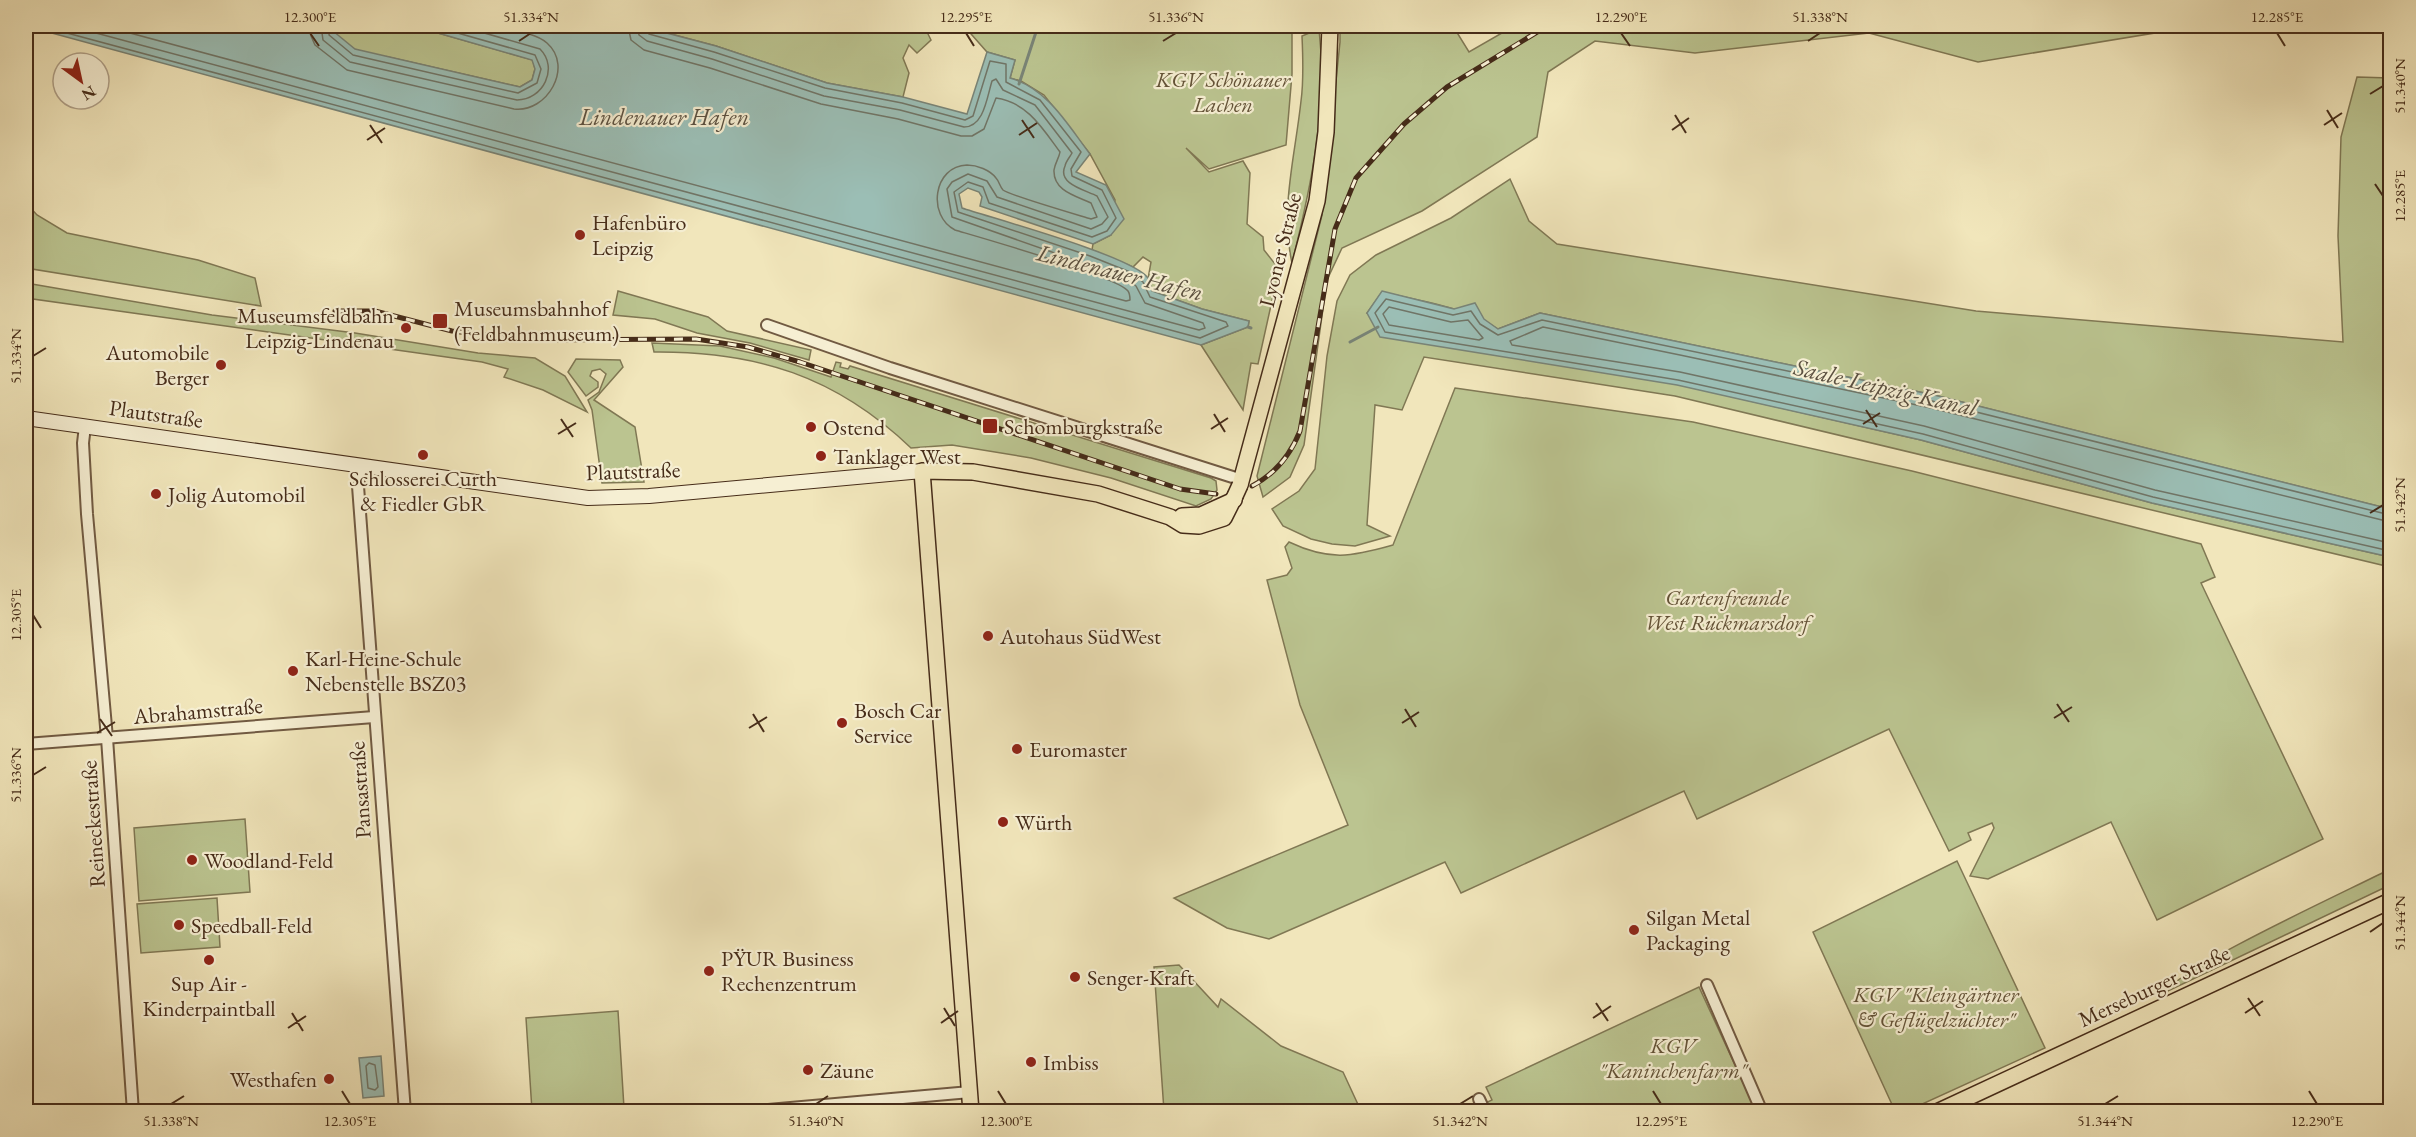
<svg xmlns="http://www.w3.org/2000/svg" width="2416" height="1137" font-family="'EB Garamond',serif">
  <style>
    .green { fill: #bbc490; stroke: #807854; stroke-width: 1.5 }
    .water { fill: #9bbeb5; stroke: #798477; stroke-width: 1.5 }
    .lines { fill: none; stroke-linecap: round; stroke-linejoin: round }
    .shore { stroke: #707567; stroke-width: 1.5 }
    .stream { stroke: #798477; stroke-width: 3 }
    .street-casing { stroke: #715a42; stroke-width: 14 }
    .secondary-casing { stroke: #462c19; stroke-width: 16 }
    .primary-casing { stroke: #462c19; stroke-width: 18 }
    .street { stroke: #f6efd3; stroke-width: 10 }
    .secondary { stroke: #f6efd3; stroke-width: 14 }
    .primary { stroke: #f1e6bb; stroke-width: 15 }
    .rail-casing { stroke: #462c19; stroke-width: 5 }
    .rail { stroke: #f6efd3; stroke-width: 3; stroke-dasharray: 9; stroke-linecap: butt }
    .primary-bridge-casing { stroke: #462c19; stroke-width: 18; stroke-linecap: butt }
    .primary-bridge { stroke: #f1e6bb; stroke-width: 15 }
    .ticks { fill: none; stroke: #462c19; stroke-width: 2 }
    .poi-dot { fill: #8f2418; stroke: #f6efd3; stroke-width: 2 }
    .labels { text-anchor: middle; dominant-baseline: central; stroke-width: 4.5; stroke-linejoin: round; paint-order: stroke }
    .park-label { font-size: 22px; font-style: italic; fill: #635237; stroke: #f6efd3 }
    .poi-label { font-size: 22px; fill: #462c19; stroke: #f6efd3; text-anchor: start }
    .street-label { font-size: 22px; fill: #462c19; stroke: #f6efd3 }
    .water-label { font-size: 24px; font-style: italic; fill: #5b5040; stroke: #f6efd3 }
    .neatline { fill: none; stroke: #462c19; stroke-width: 2 }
    .ticks-label { font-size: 15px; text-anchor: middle; fill: #462c19 }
  </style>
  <rect width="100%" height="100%" fill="#f1e6bb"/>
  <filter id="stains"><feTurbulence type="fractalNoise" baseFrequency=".00333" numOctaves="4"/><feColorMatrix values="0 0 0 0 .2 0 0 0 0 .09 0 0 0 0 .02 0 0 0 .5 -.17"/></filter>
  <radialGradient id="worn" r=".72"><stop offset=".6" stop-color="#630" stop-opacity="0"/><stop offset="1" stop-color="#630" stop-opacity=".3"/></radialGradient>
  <g class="green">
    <polygon points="304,26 400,26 424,29 533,60 535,69 532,80 520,87 388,57 394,65 301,34"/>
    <polygon points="655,26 924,26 931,40 917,53 909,45 903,58 909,73 903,97 827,83 716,46 656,30"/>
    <polygon points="964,26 1292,26 1292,74 1286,145 1209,169 1186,148 1209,172 1243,161 1250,173 1247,224 1263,237 1264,250 1279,269 1258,364 1251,363 1243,410 1201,345 1248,327 1249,321 1202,309 1152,291 1148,279 1151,262 1143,257 1133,267 1092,250 1093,244 1111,235 1115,200 1090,154 1044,95 1021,81 1010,78 1015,60 987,52"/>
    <polygon points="1340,26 1453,26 1469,52 1514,26 2179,26 2179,29 1978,62 1869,33 1695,53 1595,41 1548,72 1537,137 1422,211 1342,248 1327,280 1304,445 1290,477 1263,497 1257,476 1322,215 1340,42"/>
    <path d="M1319,29C1328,108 1311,187 1292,263C1280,208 1295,157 1301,101C1304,80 1303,58 1302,36Z"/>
    <path d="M2357,77L2390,78V509L1934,395L1540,313L1498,329C1465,307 1421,301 1382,292L1367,313L1921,440L2152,503L2390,557V567L1675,396L1424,357L1402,410L1375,405L1367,525L1390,536L1355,546L1332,544L1311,539L1283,526L1272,509L1299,491L1315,469L1327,356L1337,301L1350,275L1376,255L1451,218L1510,179L1529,221L1557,244L1976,311L2343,342L2338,236L2341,137Z"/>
    <polygon points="26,203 37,215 67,233 198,260 255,278 261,306 26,268"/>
    <polygon points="26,283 212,315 355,333 478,353 535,358 565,376 587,412 543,390 504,377 508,369 482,362 26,298"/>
    <polygon points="618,291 708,317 727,331 811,350 809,360 750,343 697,333 655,319 613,315"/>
    <path d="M652,343L720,346L774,358L831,377L836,362L841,363L840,367L848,369L850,366L1211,478L1216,481L1217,490L1211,499L1196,506L1111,478L1031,458L952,445L911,448C836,376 756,351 654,352Z"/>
    <polygon points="576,359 620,360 623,367 594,400 635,427 644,482 602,483 592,410 588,400 599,392 606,374 600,369 592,371 590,376 598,382 598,387 586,396 568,372"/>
    <path d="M1455,388L1693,422L1912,471L2201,544L2215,577L2201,583L2323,839L2157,920L2111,822L1988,879L1970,876L1994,828L1992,823L1968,833L1971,840L1949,851L1889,729L1697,819L1684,791L1461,893L1445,862L1269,939L1227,928L1174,898L1348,825L1300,705L1267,580L1287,575L1292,568L1285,547L1289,542C1329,561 1351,557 1393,545Z"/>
    <polygon points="245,819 250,892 139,901 134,828"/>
    <polygon points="1957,861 2045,1048 1907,1111 1895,1111 1813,932"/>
    <path d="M2390,869V885L2168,991C2172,971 2360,885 2390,869Z"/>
    <polygon points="217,898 220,947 141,953 137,904"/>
    <polygon points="1179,965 1218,1007 1221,999 1281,1046 1343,1072 1361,1111 1164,1111 1154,967"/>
    <polygon points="1699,987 1753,1104 1753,1112 1467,1112 1492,1100 1486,1087"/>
    <polygon points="618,1011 624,1108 532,1111 526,1018"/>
  </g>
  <g class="water">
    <path d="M26,26H337L333,31L355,49L520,87L532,80L535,69L532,60L424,29L400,26H640L716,46L827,83L903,97L967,114L987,52L1015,60L1010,78C1048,89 1067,124 1090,154L1076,172L1106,185L1124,219L1111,235L1093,244L980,206L982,197L979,192L968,188L959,194L962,208C995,219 1132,256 1148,278C1150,281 1151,288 1152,291L1202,309L1249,321L1248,327L1201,345Z"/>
    <polygon points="1382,291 1454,309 1475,303 1484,319 1498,329 1540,313 1934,395 2390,509 2390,557 2152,503 1921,440 1677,385 1380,337 1367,313"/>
    <polygon points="381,1056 384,1096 363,1098 359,1058"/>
  </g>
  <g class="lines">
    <g class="shore">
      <polyline points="41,26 1200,338 1228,326 1226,322 1150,297 1143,282 1130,272 1090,256 958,212 954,192 968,182 983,187 989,203 1092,237 1107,231 1116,218 1102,190 1072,176 1071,169 1081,152 1040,100 1006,82 1006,64 990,61 973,116 965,120 902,103 825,88 714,52 649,34 644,26"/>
      <path d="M70,26L1199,330L1205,328L1203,323L1145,303L1136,286L1126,278L952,217L947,189L952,182L968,174L987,181L997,197L1091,229L1102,224L1108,217L1097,196C1085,190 1057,184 1065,166C1066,161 1070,157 1072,153L1035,105L1003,90L996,79L992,81C987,97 984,127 964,127L900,110L824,96L712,59L647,41L639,35L637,26"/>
      <path d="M104,26L1126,301L1130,300C1130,296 1130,294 1128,291C1116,276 982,238 955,230C927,216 933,166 967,165C977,165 990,170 996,178C999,181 1000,187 1003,190C1009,195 1078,215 1091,219L1097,217L1091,203C1076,196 1053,191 1054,170C1055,163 1059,158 1060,152C1043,129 1027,102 996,98L984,129L972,136H961L898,119L821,104L710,68L644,50L631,40L628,26"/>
      <path d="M311,26V36L315,45L347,70L514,109C547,113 574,67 547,43C535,32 509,30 494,26"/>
      <path d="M321,26L323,40L350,62L517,100C543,100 559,68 540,49L460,26"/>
      <polyline points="330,26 329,35 353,55 518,93 537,83 541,69 535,55 433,26"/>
      <polygon points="1389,307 1451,322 1468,320 1483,338 1479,340 1389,325 1383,314"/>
      <polyline points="2390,515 1932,401 1542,320 1498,335 1480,324 1471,311 1453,315 1386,299 1375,313 1385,332 1678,380 1923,434 2153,497 2390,551"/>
      <polyline points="2390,522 1931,408 1680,355 1543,327 1510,341 1512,345 1680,372 1924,426 2155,490 2390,543"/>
      <polygon points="369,1063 375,1065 378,1087 375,1090 368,1088 366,1066"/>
    </g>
    <g class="stream">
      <polyline points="1019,84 1038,26"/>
      <polyline points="1248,327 1251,328"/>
      <polyline points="1350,342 1378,327"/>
    </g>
    <g class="street-casing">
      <g id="street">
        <polyline points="767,325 890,368 1242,480"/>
        <polyline points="85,426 83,443 87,514 107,738 133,1112"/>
        <polyline points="361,466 358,486 405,1112"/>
        <polyline points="26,744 374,717"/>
        <polyline points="1707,985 1762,1112"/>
        <polyline points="1479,1099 1485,1112"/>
        <polyline points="744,1112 970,1092"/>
      </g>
    </g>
    <g class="secondary-casing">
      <polyline id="secondary" points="26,418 588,498 649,496 922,471"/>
    </g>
    <g class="primary-casing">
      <g id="primary">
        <polyline points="1240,485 1317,201 1326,132 1330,26"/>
        <polyline points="1182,516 1201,515 1234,500"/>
        <polyline points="971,1112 922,471 973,472 1098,494 1170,517 1183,525 1199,526 1224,518 1235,496"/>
        <polyline points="1937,1112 2390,901"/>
      </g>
    </g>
    <use href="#street" class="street"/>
    <use href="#secondary" class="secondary"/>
    <use href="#primary" class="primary"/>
    <g class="rail-casing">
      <g id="rail">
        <polyline points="335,311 375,311 452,331 531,340 696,339 748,347 800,362 1180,489 1216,494"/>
        <path d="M1252,486C1275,474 1290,456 1300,431L1335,229L1356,178L1404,124L1447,87L1547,26"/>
      </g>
    </g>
    <use href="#rail" class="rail"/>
    <g class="primary-bridge-casing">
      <polyline id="primary-bridge" points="1235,496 1240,485"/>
    </g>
    <use href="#primary-bridge" class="primary-bridge"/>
  </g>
  <path class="ticks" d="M310,33L319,46M966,33L974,46M1621,33L1630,46M2277,33L2285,46M519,41L531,33M1163,41L1176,33M1808,41L1820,33M2370,94L2383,86M2327,110L2338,128M1675,115L1686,133M1022,120L1034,138M370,125L382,143M2324,125L2342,113M1672,130L1689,118M1019,135L1037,123M367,140L385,128M2375,184L2383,196M33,356L46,348M1866,410L1877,427M1214,414L1225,432M561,419L573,437M1863,424L1880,413M1211,429L1228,418M558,434L576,423M2370,513L2383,505M33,615L41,628M2057,704L2069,722M1405,709L1416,727M753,714L764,732M2054,718L2072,707M100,719L112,736M1402,723L1419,712M749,728L767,717M97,733L115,722M33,775L46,767M2370,932L2383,923M2248,998L2260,1016M1596,1003L1608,1021M944,1008L955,1026M292,1013L303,1031M2245,1013L2263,1001M1593,1018L1611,1006M941,1023L958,1011M288,1028L306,1016M342,1091L350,1104M998,1091L1006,1104M1653,1091L1661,1104M2309,1091L2317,1104M171,1104L184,1096M816,1104L828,1096M1460,1104L1473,1096M2105,1104L2118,1096"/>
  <g class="poi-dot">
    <circle cx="580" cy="235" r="6"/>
    <rect x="432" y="313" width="16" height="16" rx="3"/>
    <circle cx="406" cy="328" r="6"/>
    <circle cx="221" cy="365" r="6"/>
    <rect x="982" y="418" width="16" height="16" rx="3"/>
    <circle cx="811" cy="427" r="6"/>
    <circle cx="423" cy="455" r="6"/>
    <circle cx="821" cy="456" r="6"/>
    <circle cx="156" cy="494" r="6"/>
    <circle cx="988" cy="636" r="6"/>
    <circle cx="293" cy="671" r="6"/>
    <circle cx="842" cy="723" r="6"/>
    <circle cx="1017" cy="749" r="6"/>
    <circle cx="1003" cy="822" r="6"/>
    <circle cx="192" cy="860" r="6"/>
    <circle cx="179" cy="925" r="6"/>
    <circle cx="1634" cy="930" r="6"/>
    <circle cx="209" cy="960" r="6"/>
    <circle cx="709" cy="971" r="6"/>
    <circle cx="1075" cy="977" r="6"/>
    <circle cx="1031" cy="1062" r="6"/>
    <circle cx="808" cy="1070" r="6"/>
    <circle cx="329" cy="1079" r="6"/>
  </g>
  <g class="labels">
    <g class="park-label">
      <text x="1223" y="79">KGV Schönauer<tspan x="1223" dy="25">Lachen</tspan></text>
      <text x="1727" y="597">Gartenfreunde<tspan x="1727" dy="25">West Rückmarsdorf</tspan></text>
      <text x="1936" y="994">KGV "Kleingärtner<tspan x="1936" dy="25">&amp; Geflügelzüchter"</tspan></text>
      <text x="1673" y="1045">KGV<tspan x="1673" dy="25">"Kaninchenfarm"</tspan></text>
    </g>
    <g class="poi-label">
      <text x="592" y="222">Hafenbüro<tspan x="592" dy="25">Leipzig</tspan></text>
      <text x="454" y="308">Museumsbahnhof<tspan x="454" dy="25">(Feldbahnmuseum)</tspan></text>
      <text x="394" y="315" text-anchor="end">Museumsfeldbahn<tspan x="394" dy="25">Leipzig-Lindenau</tspan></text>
      <text x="209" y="352" text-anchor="end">Automobile<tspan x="209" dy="25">Berger</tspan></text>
      <text x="1004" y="426">Schomburgkstraße</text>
      <text x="823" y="427">Ostend</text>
      <text x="833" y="456">Tanklager West</text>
      <text x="423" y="478" text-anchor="middle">Schlosserei Curth<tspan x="423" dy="25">&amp; Fiedler GbR</tspan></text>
      <text x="168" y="494">Jolig Automobil</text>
      <text x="1000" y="636">Autohaus SüdWest</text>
      <text x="305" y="658">Karl-Heine-Schule<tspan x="305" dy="25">Nebenstelle BSZ03</tspan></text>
      <text x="854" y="710">Bosch Car<tspan x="854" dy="25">Service</tspan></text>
      <text x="1029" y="749">Euromaster</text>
      <text x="1015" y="822">Würth</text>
      <text x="204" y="860">Woodland-Feld</text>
      <text x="1646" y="917">Silgan Metal<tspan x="1646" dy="25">Packaging</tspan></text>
      <text x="191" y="925">Speedball-Feld</text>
      <text x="721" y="958">PŸUR Business<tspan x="721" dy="25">Rechenzentrum</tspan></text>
      <text x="1087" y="977">Senger-Kraft</text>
      <text x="209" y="983" text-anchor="middle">Sup Air -<tspan x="209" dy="25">Kinderpaintball</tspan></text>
      <text x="1043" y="1062">Imbiss</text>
      <text x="820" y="1070">Zäune</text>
      <text x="317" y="1079" text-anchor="end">Westhafen</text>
    </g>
    <g class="street-label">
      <text transform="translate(1280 250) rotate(-76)">Lyoner Straße</text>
      <text transform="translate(156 414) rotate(8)">Plautstraße</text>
      <text transform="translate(633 471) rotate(-2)">Plautstraße</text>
      <text transform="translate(198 711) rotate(-5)">Abrahamstraße</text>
      <text transform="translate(360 790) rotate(-94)">Pansastraße</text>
      <text transform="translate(93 824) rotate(-94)">Reineckestraße</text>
      <text transform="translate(2154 986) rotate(-25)">Merseburger Straße</text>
    </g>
    <g class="water-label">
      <text x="664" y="116">Lindenauer Hafen</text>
      <text transform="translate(1120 272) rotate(14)">Lindenauer Hafen</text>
      <text transform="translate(1886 387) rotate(13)">Saale-Leipzig-Kanal</text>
    </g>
  </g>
  <rect width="2416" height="1137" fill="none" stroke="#f1e6bb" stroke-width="66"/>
  <g transform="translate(81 81) rotate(147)"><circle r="28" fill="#f6efd3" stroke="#b0a189" stroke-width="1.5"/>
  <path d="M0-4.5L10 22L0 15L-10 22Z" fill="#8f2418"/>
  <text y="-9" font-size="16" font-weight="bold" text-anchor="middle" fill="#462c19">N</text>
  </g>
  <rect x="33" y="33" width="2350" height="1071" class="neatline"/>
  <g class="ticks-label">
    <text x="310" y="22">12.300°E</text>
    <text x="531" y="22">51.334°N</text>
    <text x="966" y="22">12.295°E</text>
    <text x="1176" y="22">51.336°N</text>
    <text x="1621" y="22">12.290°E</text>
    <text x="1820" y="22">51.338°N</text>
    <text x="2277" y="22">12.285°E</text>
    <text transform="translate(2400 86) rotate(-90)" y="5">51.340°N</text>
    <text transform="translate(2400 196) rotate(-90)" y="5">12.285°E</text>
    <text transform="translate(16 356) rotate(-90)" y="5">51.334°N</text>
    <text transform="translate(2400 505) rotate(-90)" y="5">51.342°N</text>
    <text transform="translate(16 615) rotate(-90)" y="5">12.305°E</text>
    <text transform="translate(16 775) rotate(-90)" y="5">51.336°N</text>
    <text transform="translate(2400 923) rotate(-90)" y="5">51.344°N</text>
    <text x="171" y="1126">51.338°N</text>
    <text x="350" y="1126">12.305°E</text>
    <text x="816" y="1126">51.340°N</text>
    <text x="1006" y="1126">12.300°E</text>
    <text x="1460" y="1126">51.342°N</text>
    <text x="1661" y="1126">12.295°E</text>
    <text x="2105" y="1126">51.344°N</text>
    <text x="2317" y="1126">12.290°E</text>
  </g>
  <rect width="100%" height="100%" filter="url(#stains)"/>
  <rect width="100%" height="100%" fill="url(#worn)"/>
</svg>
